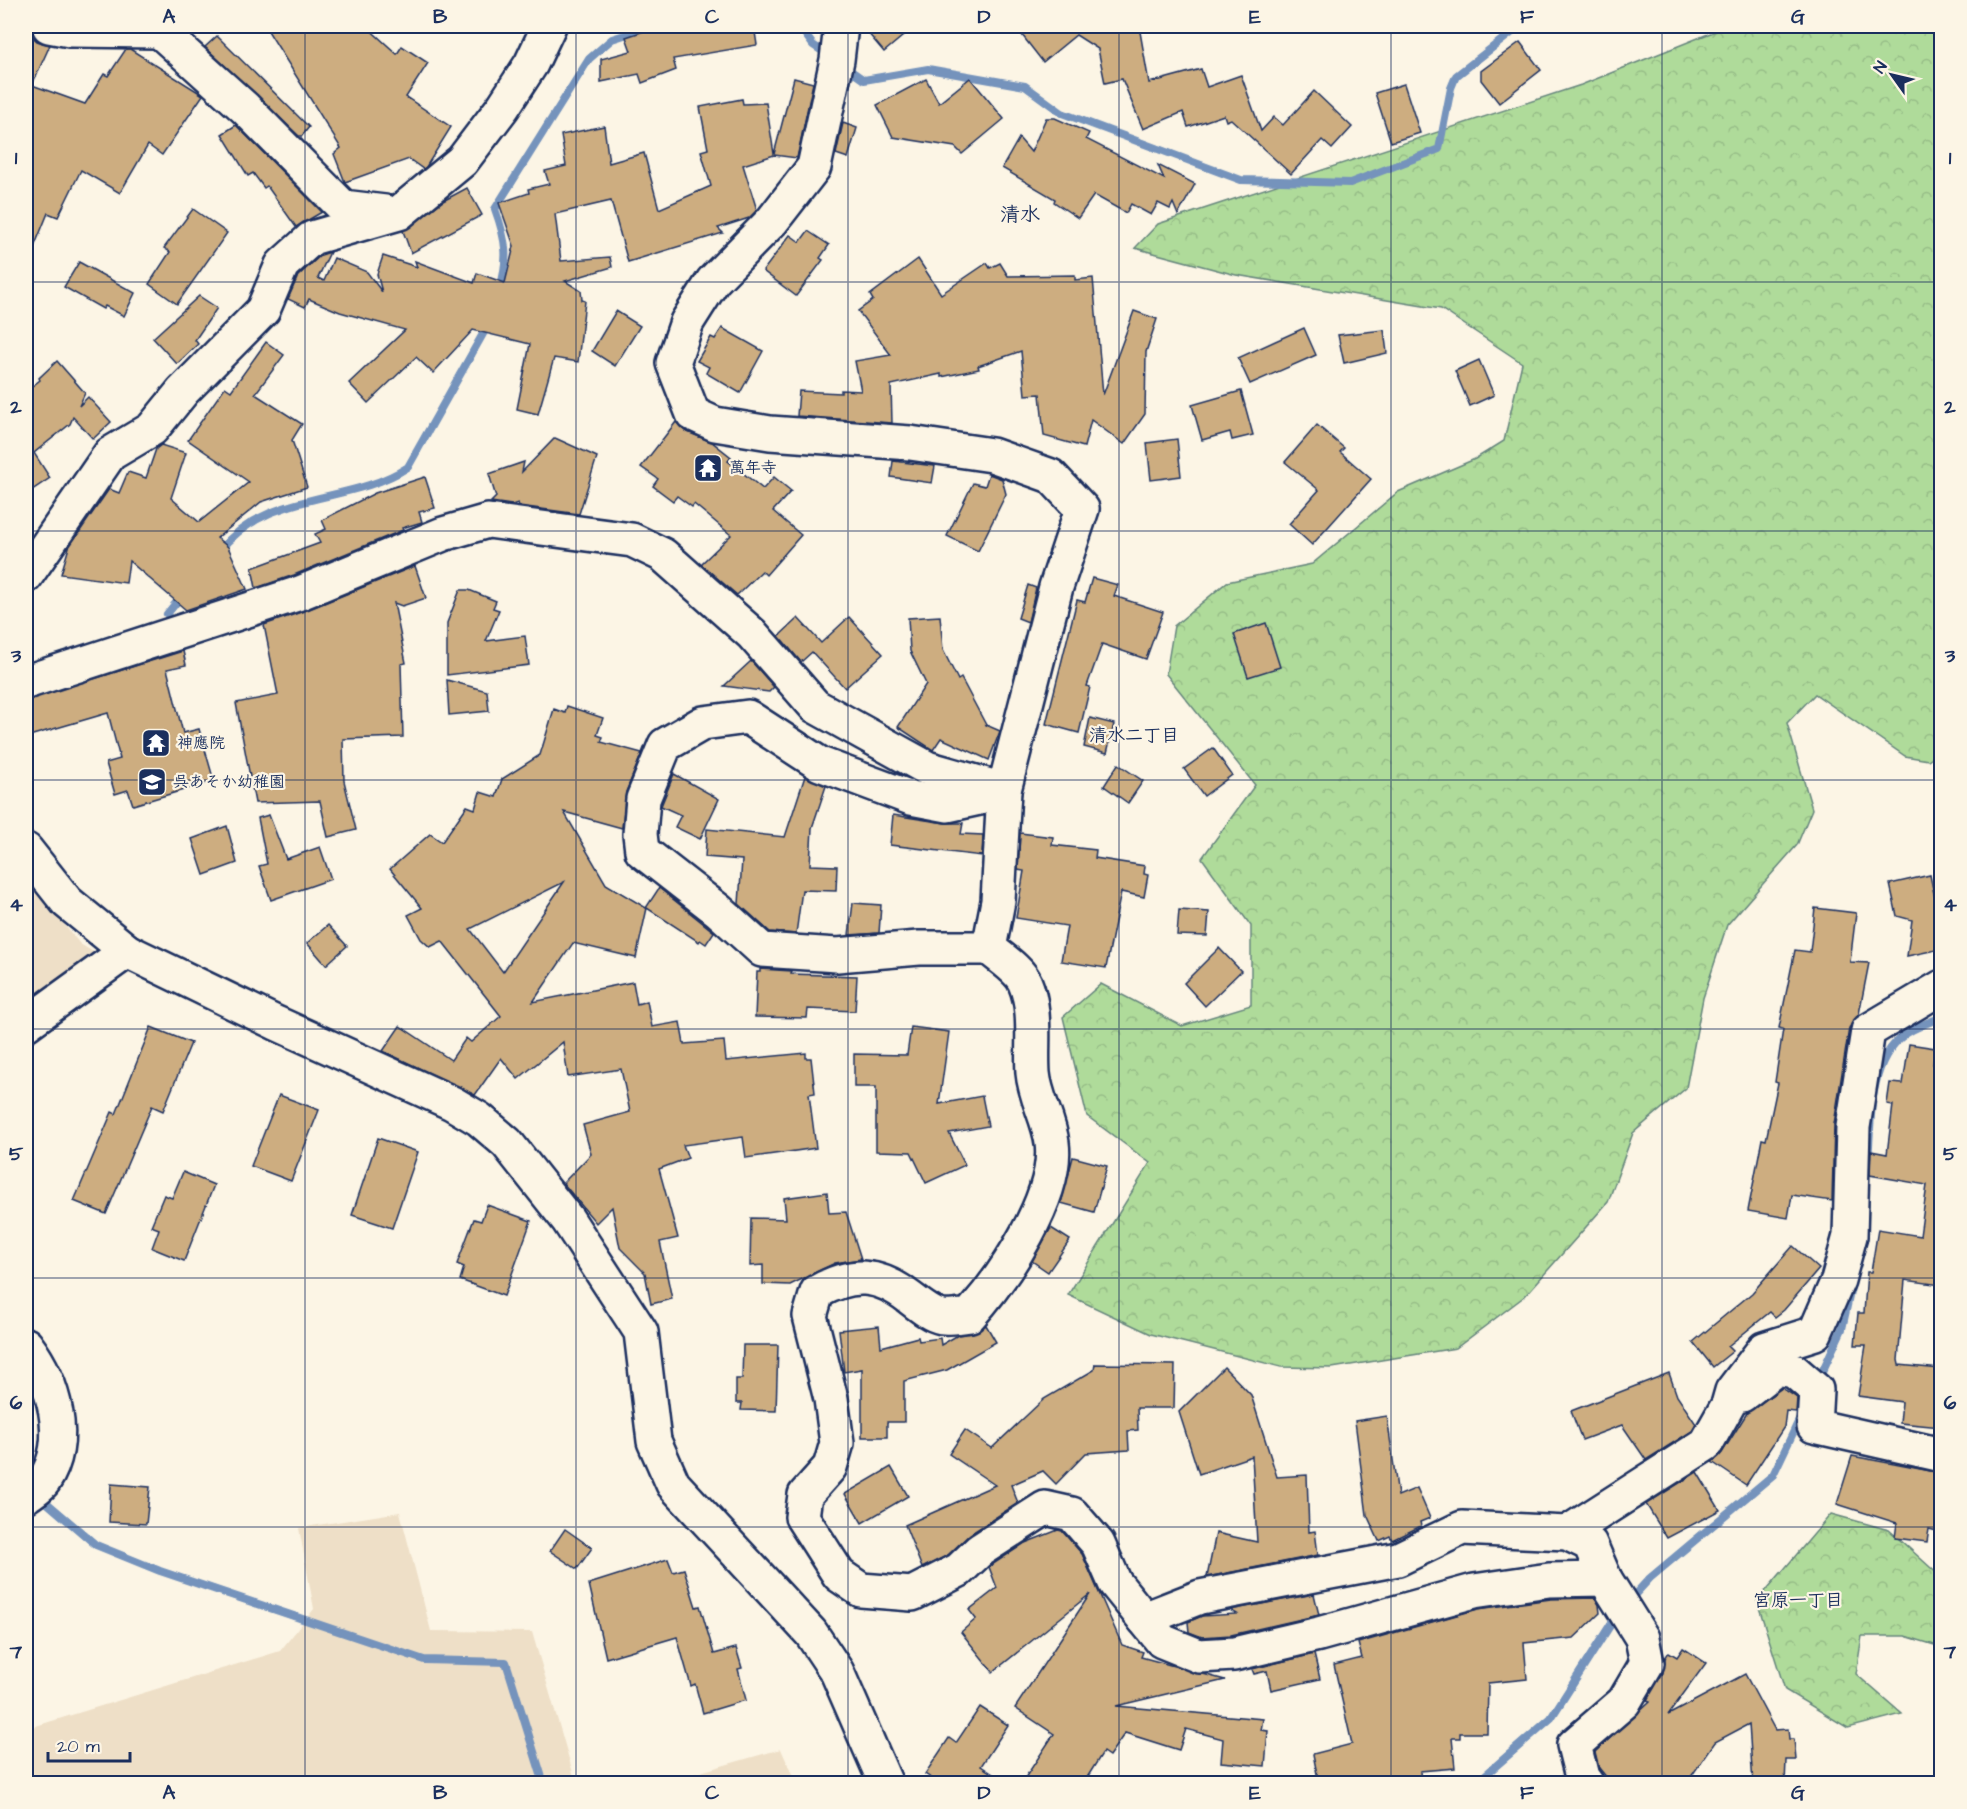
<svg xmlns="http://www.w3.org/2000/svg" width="1967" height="1809" font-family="'Architects Daughter','Klee One',sans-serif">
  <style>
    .built { fill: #eedfc7 }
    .forest { fill: url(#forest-crowns); stroke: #65857c; stroke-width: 1.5 }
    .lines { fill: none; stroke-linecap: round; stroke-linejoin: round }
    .stream { stroke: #7593bc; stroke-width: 8 }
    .building { fill: #cdad80; stroke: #1b2f5e; stroke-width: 1.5; fill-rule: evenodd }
    .minor-casing { stroke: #1b2f5e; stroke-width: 38 }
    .minor { stroke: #fcf5e5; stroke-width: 33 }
    .grid { fill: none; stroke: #1b2f5e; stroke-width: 1.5; stroke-opacity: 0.55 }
    .labels { text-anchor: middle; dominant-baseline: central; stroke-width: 4.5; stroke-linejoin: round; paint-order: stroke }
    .poi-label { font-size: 16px; font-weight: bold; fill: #1b2f5e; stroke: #fcf5e5; text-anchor: start }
    .neighbourhood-label { font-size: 18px; font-weight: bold; fill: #1b2f5e; stroke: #fcf5e5 }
    .quarter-label { font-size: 20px; font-weight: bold; fill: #1b2f5e; stroke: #fcf5e5 }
    .neatline { fill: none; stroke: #1b2f5e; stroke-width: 2 }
    .grid-label { font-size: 20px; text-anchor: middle; font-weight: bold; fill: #1b2f5e }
  </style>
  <defs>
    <pattern id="forest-crowns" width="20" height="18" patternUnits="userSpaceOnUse" patternTransform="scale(1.5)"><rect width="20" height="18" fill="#afdb9a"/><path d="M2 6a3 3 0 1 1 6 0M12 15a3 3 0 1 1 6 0" fill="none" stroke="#96bc87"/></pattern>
  </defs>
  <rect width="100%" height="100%" fill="#fcf5e5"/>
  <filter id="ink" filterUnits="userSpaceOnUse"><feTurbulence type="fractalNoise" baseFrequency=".0167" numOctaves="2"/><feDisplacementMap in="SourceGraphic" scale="12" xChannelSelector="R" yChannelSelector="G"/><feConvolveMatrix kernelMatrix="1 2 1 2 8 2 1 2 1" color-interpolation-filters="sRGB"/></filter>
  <g filter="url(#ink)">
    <g class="built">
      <polygon points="26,878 80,944 105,959 26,1009"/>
      <polygon points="400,1512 431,1631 532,1632 576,1783 26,1783 26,1729 280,1651 314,1609 299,1528"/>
      <polygon points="781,1749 796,1783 662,1783"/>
    </g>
    <g class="forest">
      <polygon points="1728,26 1941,26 1941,751 1928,760 1905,756 1815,694 1787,723 1812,809 1797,845 1727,925 1703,998 1686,1088 1633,1133 1608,1202 1525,1296 1456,1348 1332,1368 1281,1367 1151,1334 1068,1295 1150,1163 1087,1116 1063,1017 1101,984 1182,1026 1251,1005 1251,926 1202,858 1255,785 1166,674 1174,626 1227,582 1312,564 1398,492 1475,459 1504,441 1522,363 1441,309 1236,275 1135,248 1158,224 1581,85"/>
      <polygon points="1831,1514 1889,1530 1941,1577 1941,1647 1905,1636 1862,1636 1856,1674 1902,1714 1848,1728 1785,1690 1757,1601"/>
    </g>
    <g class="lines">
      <g class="stream">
        <polyline points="799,26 813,45 831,57"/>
        <polyline points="844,66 864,80 928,69 1025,86 1062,113 1241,180 1350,183 1439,149 1451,88 1456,76 1520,26"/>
        <path d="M499,293C509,259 507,242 495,209L589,59L612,39L652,26"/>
        <path d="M219,551C271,488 348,506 408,467L488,325"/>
        <polyline points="167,614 184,593"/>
        <path d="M1868,1160C1872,1117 1867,1054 1912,1030C1921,1025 1932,1021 1942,1017"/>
        <polyline points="1817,1383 1842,1329 1852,1283"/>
        <polyline points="39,1496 96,1545 160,1571 424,1660 506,1662 544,1784"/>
        <polyline points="1628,1602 1650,1578 1773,1475 1802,1414"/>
        <polyline points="1475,1784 1551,1718 1618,1613"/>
      </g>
    </g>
    <g class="building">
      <polygon points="265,26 366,26 397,54 402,46 428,63 406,97 451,127 426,167 423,169 409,159 345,182 334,154 341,148"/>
      <polygon points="659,26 754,26 757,45 673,59 676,70 642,83 639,74 601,82 601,59 631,51 626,37"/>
      <polygon points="862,26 915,26 884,52"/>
      <polygon points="1032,26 1139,26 1149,83 1201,69 1207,87 1241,75 1261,131 1274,117 1283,125 1314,91 1352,127 1332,149 1322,140 1291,174 1231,119 1226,121 1224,115 1188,127 1183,112 1143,129 1122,79 1105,83 1098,49 1076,35 1043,62 1022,35"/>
      <polygon points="26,31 37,41 50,45 32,85 85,104 104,74 108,76 126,49 130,49 203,95 162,155 148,145 120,193 81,170 58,217 48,213 26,267"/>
      <polygon points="217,36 309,127 302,136 299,136 205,47"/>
      <polygon points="1520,42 1541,70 1499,103 1481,80 1481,71"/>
      <polygon points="794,78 813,83 797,158 774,155 743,165 757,210 749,218 718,228 723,233 628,262 611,201 555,214 561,261 610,257 612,267 565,281 581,291 582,300 585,301 578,362 554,358 538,414 517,409 530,344 473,330 433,373 416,357 368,403 349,383 405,330 340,312 309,299 305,307 288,299 298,276 321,255 330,252 318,278 324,281 334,258 367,272 382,292 377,274 383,256 417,267 415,261 474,283 477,273 505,283 514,246 499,203 529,193 528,189 549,184 545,171 566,166 561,135 604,126 609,163 644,153 659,209 711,186 701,151 708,149 700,107 742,99 743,104 766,103 774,154"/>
      <polygon points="970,78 1004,119 962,154 955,147 893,137 877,105 926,79 939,103"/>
      <polygon points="1404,84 1420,133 1391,142 1375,93"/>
      <polygon points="1046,118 1055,118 1089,133 1086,139 1164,179 1158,165 1195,184 1178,215 1173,203 1170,209 1158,203 1151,215 1131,204 1126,213 1094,195 1078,218 1054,202 1055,199 1002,168 1019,138 1031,152"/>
      <polygon points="843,123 857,128 848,158 836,154"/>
      <polygon points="236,125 322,212 296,227 267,186 264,188 253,173 248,176 222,134"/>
      <polygon points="467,188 482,215 411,253 403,231 443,201"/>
      <polygon points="193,209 227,233 177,304 149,284 170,252 164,248"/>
      <polygon points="808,231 829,245 820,258 823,260 796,296 763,271 790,235 800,242"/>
      <polygon points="918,259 941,294 987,263 990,268 1000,263 1008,276 1075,275 1075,280 1093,278 1103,395 1134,311 1157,319 1146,352 1145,414 1124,444 1091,420 1084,447 1044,436 1040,394 1025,395 1021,351 978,366 979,369 941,377 941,374 891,385 892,423 797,416 799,391 841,393 841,390 861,391 855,361 891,355 858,311 873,300 870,295"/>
      <polygon points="79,262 135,293 124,316 105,306 103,309 64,287"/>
      <polygon points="199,296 217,308 195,340 198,344 177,364 153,338"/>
      <polygon points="616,311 640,326 615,366 592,351"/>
      <polygon points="722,328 763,351 740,393 706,373 709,367 697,361 711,337 715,339"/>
      <polygon points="1304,328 1316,355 1250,384 1238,358"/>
      <polygon points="1384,330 1387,353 1344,363 1338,335"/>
      <polygon points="266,342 284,355 255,394 302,424 292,440 307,487 261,502 217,538 228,547 247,589 186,610 129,561 126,583 61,574 69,547 109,489 119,493 128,472 146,478 156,449 161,445 186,453 171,498 199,522 249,482 188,440 225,387 231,391"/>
      <polygon points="1479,360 1494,395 1470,406 1455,371"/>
      <polygon points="57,361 85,393 79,406 88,397 111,422 93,439 73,417 70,424 34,453 50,478 26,494 26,391 40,380 39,378"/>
      <polygon points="1241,391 1253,435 1232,440 1230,432 1202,440 1192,405"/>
      <polygon points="676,422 685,431 712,442 731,457 728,461 763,489 774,477 791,491 773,511 801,535 766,575 762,571 737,595 701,564 731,535 694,504 692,507 677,496 673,501 653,486 658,479 641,467"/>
      <polygon points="1317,425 1344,448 1340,452 1371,479 1312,545 1289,524 1319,490 1285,462"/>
      <polygon points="555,438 597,457 579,514 519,506 518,503 512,505 491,502 496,497 489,474 524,462 522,472"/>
      <polygon points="1177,439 1181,476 1151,480 1147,443"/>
      <polygon points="893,461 935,466 932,483 891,477"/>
      <polygon points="989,474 1002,479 1006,494 978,551 947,536 973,483 985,486"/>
      <polygon points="425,477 435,508 419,512 422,522 402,528 403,530 294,575 256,588 252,568 320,543 315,534 326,529 322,520 375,493"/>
      <polygon points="415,566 426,598 402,606 394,603 406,663 401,664 403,737 343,739 344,781 356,830 328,837 320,801 255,803 236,703 278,695 264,625 307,610"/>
      <polygon points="1092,578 1118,585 1114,596 1163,612 1146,659 1102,644 1087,686 1090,687 1079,733 1046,724 1077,600 1085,602"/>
      <polygon points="1028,585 1036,588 1028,622 1018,618"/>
      <polygon points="460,590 469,590 496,601 493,608 499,610 486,641 525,636 529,665 447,675 447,623"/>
      <polygon points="940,616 943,650 958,680 961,678 986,725 1000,731 989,760 941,738 933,750 898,727 926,684 910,651 908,618"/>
      <polygon points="849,617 883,654 845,688 812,652 801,662 779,636 798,618 821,643"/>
      <polygon points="1266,623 1280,667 1248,677 1234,634"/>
      <polygon points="183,651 186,665 167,669 183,733 199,729 214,781 133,805 128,790 115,794 106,763 120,759 108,713 26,737 26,700"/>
      <polygon points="751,661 774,687 769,692 724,686"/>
      <polygon points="447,680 487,691 489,711 449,715"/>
      <path d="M567,706L603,718L597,735L603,737L601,742L642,753L626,792L622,828L564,812L606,884L646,908L659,888L714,932L706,944L700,940L699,942L647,908L636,958L573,943L533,1002L633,982L637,1004L647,1001L652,1027L680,1022L684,1044L724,1041L726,1061L806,1053V1058H811L815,1093L809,1094L816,1148L746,1158L743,1137L683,1145L688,1158L659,1169L678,1238L660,1242L672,1299L651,1304L645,1273L620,1248L612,1207L596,1223L563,1183L591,1154L583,1125L630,1112L621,1069L568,1077L563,1042L518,1079L501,1058L475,1095L383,1051L400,1026L451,1060L466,1038L471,1042L501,1016L442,941L430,947L421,939L408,915L422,908L390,869L430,834L442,842L467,806L475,809L480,792L496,797L502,779L540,755L554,709L565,713ZM564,882L503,972L470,929Z"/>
      <polygon points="1090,718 1114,724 1107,753 1084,747"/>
      <polygon points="1213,748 1232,775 1204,796 1184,769"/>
      <polygon points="1118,764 1143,781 1128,803 1104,786"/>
      <polygon points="674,774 719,799 700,839 675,827 681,815 661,806"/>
      <polygon points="805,776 826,786 812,828 810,865 837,866 836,891 802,890 796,934 770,932 739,904 742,860 705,857 707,829 785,837"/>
      <polygon points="269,815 286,859 320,847 331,879 271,900 259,866 267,864 258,818"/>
      <polygon points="893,815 945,823 963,823 961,834 983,835 982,856 890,845"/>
      <polygon points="227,826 237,863 204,875 192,839"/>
      <polygon points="1020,833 1053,837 1052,845 1096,850 1095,858 1145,866 1144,874 1148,875 1144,897 1121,892 1106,968 1061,961 1067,926 1016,918 1024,871 1018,870"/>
      <polygon points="1930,875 1941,926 1941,949 1907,956 1912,920 1897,916 1890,884"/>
      <polygon points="853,903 881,905 879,933 849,935"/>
      <polygon points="1815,908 1856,913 1850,962 1869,963 1859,1014 1849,1028 1834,1124 1832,1201 1792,1195 1788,1218 1748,1211 1762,1139 1766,1140 1778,1083 1775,1082 1783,1029 1779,1028 1795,950 1810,952"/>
      <polygon points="1179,910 1209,912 1207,936 1177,935"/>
      <polygon points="328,925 347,946 326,965 307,943"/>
      <polygon points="1219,948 1241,971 1205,1006 1184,983"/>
      <polygon points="760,969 792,971 791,974 857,976 855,1011 808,1009 807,1018 755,1017 757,972 760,972"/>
      <polygon points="151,1027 191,1043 163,1111 152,1106 106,1214 74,1201 112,1112 116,1114"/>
      <polygon points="911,1027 949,1032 939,1104 982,1096 988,1126 949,1133 965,1165 926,1183 911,1152 876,1151 876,1087 854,1087 854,1054 907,1055"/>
      <polygon points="1909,1044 1935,1048 1933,1065 1941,1066 1941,1285 1905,1280 1898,1360 1899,1365 1941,1369 1941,1427 1900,1423 1902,1402 1858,1396 1866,1345 1855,1345 1858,1313 1864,1313 1867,1272 1871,1272 1878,1229 1920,1236 1927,1185 1870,1175 1871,1151 1887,1154 1893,1105 1887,1104 1890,1083 1903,1084"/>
      <polygon points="279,1095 319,1110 291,1181 251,1166"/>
      <polygon points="378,1138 418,1152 392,1228 352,1215"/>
      <polygon points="1073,1157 1107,1166 1094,1212 1061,1203"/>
      <polygon points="183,1172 214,1185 184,1261 152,1248 159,1229 151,1226 164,1195 172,1198"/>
      <polygon points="827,1192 829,1213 846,1212 861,1259 835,1263 790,1285 763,1284 763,1265 750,1266 751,1218 786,1219 784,1198"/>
      <polygon points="487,1205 531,1221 504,1296 460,1280 464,1267 457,1264 474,1219 481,1221"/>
      <polygon points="1051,1228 1070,1240 1048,1272 1032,1261"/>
      <polygon points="1793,1246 1819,1269 1784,1310 1775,1317 1770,1312 1728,1346 1733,1351 1713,1367 1693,1342 1752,1293"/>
      <polygon points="986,1325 996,1342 947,1370 904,1381 904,1422 887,1422 887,1437 862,1437 862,1369 844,1372 839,1330 879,1326 881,1347 918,1337 919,1341 940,1338 941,1345 958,1335 973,1333"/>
      <polygon points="743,1345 778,1345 776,1411 741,1410 742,1403 736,1403 736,1379 742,1379"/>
      <polygon points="1095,1364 1175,1365 1174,1408 1137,1408 1138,1430 1128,1431 1129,1450 1086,1453 1056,1484 1043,1471 1011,1485 1018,1503 970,1534 948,1555 922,1568 905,1525 995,1485 949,1454 965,1430 992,1448 1044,1399 1094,1370"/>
      <polygon points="1224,1367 1251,1395 1277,1477 1307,1475 1309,1532 1315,1531 1318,1555 1207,1577 1216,1533 1257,1542 1252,1456 1199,1474 1179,1412"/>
      <polygon points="1669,1373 1677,1396 1696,1424 1692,1431 1646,1460 1622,1425 1582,1440 1571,1411"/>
      <polygon points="1782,1388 1797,1398 1796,1412 1786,1411 1784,1427 1746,1485 1712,1462 1722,1453 1747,1413"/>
      <polygon points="1387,1416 1398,1496 1417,1488 1430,1518 1420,1522 1421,1526 1392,1540 1390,1536 1379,1541 1367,1515 1355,1421"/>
      <polygon points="1852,1456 1941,1473 1941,1532 1929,1529 1927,1542 1895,1538 1897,1523 1837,1504"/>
      <polygon points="891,1467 908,1496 862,1523 845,1494"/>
      <polygon points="1697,1472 1720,1510 1667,1538 1646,1504"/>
      <polygon points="111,1484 150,1487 146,1524 109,1522"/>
      <polygon points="565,1529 592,1548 577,1569 550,1551"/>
      <polygon points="1058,1530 1062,1531 1082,1554 1122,1645 1143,1652 1141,1657 1225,1680 1116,1706 1263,1719 1261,1730 1268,1731 1265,1766 1221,1762 1223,1739 1186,1729 1179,1750 1125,1733 1109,1756 1103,1752 1083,1784 1021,1784 1054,1734 1015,1708 1090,1594 993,1672 961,1632 976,1619 969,1610 997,1588 989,1567 1025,1543"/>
      <polygon points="668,1559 673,1572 684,1569 696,1607 700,1606 714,1654 736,1648 742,1668 738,1669 746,1700 703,1713 695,1684 691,1686 677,1637 606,1658 589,1584"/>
      <polygon points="1314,1594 1319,1615 1231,1635 1202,1637 1189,1632 1188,1622 1202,1616 1237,1614 1230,1610"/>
      <polygon points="1595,1598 1599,1605 1600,1613 1574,1638 1524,1643 1527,1679 1488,1683 1487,1733 1460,1733 1460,1738 1452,1738 1455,1768 1420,1771 1421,1784 1319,1784 1313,1754 1352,1744 1334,1665 1362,1658 1358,1643 1478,1609 1551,1599"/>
      <polygon points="1683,1648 1706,1663 1668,1715 1745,1674 1775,1730 1788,1729 1789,1739 1794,1739 1796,1760 1786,1760 1785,1784 1753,1784 1749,1724 1715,1742 1686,1784 1612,1784 1599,1768 1595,1752 1650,1701 1647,1700 1663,1673 1665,1658 1669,1652 1677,1657"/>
      <polygon points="1314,1654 1320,1679 1271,1690 1267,1671 1254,1674 1252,1669"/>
      <polygon points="980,1707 1008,1725 981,1766 1008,1784 940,1784 925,1774 949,1738 956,1743"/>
    </g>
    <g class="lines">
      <g class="minor-casing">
        <g id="minor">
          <polyline points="49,26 70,30 159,31"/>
          <polyline points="154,26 245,108 343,207 385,212"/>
          <polyline points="26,576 110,454 152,429 183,391 263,310 282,265 312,238 399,213 462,161 503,107 531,64 549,26"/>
          <polyline points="26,682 300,593 443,534 488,521 632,540 663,555 752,634 815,706 927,768 1004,790 1056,587 1082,509 1051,476 992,455 910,443 770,433 715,424 693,414 673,363 687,322 713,281 772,221 814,167 837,60 841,26"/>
          <polyline points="26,850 67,902 127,951 276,1023 452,1103 479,1119 507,1143 568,1220 641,1332 654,1441 673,1484 811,1633 837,1672 886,1784"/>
          <path d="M989,948L998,901L1004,790L989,796L948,805L911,798L820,764L748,717L703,723L665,745L643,799L640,834L642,851L719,911L762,950L837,955L919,948H989C999,957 1020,970 1025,983C1037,1011 1031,1044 1033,1073C1035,1097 1049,1119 1052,1143C1059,1196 1004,1277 970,1315C961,1316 950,1318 942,1317C931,1315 919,1305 910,1298C878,1273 852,1272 817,1292L810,1316L831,1399L837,1443L830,1467L805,1495L802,1517L839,1575L861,1590L912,1594L959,1570L980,1550L1045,1508L1072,1514L1098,1544L1115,1583L1162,1641L1199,1656L1234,1654L1319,1634L1474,1591L1549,1580L1605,1579L1642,1638L1647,1663L1624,1702L1574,1745L1582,1777L1587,1784"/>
          <polyline points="26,1024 127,951"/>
          <path d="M26,1345C54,1382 71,1440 44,1481C40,1487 31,1492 26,1496"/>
          <polyline points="1742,1395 1777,1368 1794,1371 1816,1390 1814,1426 1942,1455"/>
          <polyline points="1567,1533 1706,1444 1728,1405 1732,1391 1764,1349 1815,1333 1838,1280 1850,1236 1853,1127 1868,1031 1942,987"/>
          <polyline points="1144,1619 1200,1597 1398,1559 1462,1528 1567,1533 1590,1544 1605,1579"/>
        </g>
      </g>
      <use href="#minor" class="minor"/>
    </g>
  </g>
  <path class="grid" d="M305,26V1784M576,26V1784M848,26V1784M1119,26V1784M1391,26V1784M1662,26V1784M26,282H1942M26,531H1942M26,780H1942M26,1029H1942M26,1278H1942M26,1527H1942"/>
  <defs>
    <g id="temple-square" transform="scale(1.5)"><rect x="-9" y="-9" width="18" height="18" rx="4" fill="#1b2f5e" stroke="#fcf5e5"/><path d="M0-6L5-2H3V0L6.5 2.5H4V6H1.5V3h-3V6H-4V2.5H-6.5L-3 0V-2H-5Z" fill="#fff"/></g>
    <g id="school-square" transform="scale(1.5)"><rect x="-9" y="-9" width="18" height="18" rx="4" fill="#1b2f5e" stroke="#fcf5e5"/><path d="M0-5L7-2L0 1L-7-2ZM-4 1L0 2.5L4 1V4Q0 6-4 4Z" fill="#fff"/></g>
  </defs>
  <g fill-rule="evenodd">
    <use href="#temple-square" x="708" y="468"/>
    <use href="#temple-square" x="156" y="743"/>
    <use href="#school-square" x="152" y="782"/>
  </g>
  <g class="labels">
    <g class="poi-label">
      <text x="729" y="468">萬年寺</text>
      <text x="177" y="743">神應院</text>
      <text x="173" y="782">呉あそか幼稚園</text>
    </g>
    <g class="neighbourhood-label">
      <text x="1134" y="735">清水二丁目</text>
      <text x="1798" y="1600">宮原一丁目</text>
    </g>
    <g class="quarter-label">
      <text x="1020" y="215">清水</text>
    </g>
  </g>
  <rect width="1967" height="1809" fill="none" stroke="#fcf5e5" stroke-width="66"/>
  <g transform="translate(1892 75) rotate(304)" stroke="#fcf5e5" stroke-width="4.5" paint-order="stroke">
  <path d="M0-4.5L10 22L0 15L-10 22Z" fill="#1b2f5e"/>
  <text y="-9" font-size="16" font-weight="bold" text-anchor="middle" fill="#1b2f5e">N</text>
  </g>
  <path d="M48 1752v9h82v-9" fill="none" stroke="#1b2f5e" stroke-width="3"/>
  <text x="57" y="1752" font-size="18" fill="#1b2f5e" stroke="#fcf5e5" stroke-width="4.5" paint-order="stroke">20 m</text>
  <rect x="33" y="33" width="1901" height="1743" class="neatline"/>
  <g class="grid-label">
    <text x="169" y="23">A</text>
    <text x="440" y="23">B</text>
    <text x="712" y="23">C</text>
    <text x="984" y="23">D</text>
    <text x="1255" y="23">E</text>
    <text x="1527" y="23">F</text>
    <text x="1798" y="23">G</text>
    <text x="16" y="164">1</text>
    <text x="1950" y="164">1</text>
    <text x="16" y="413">2</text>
    <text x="1950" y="413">2</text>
    <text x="16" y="662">3</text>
    <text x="1950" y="662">3</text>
    <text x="16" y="911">4</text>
    <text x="1950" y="911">4</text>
    <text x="16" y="1160">5</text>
    <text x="1950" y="1160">5</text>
    <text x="16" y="1409">6</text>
    <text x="1950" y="1409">6</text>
    <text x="16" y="1658">7</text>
    <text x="1950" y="1658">7</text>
    <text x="169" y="1799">A</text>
    <text x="440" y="1799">B</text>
    <text x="712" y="1799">C</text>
    <text x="984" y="1799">D</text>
    <text x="1255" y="1799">E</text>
    <text x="1527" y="1799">F</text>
    <text x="1798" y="1799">G</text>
  </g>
</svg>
